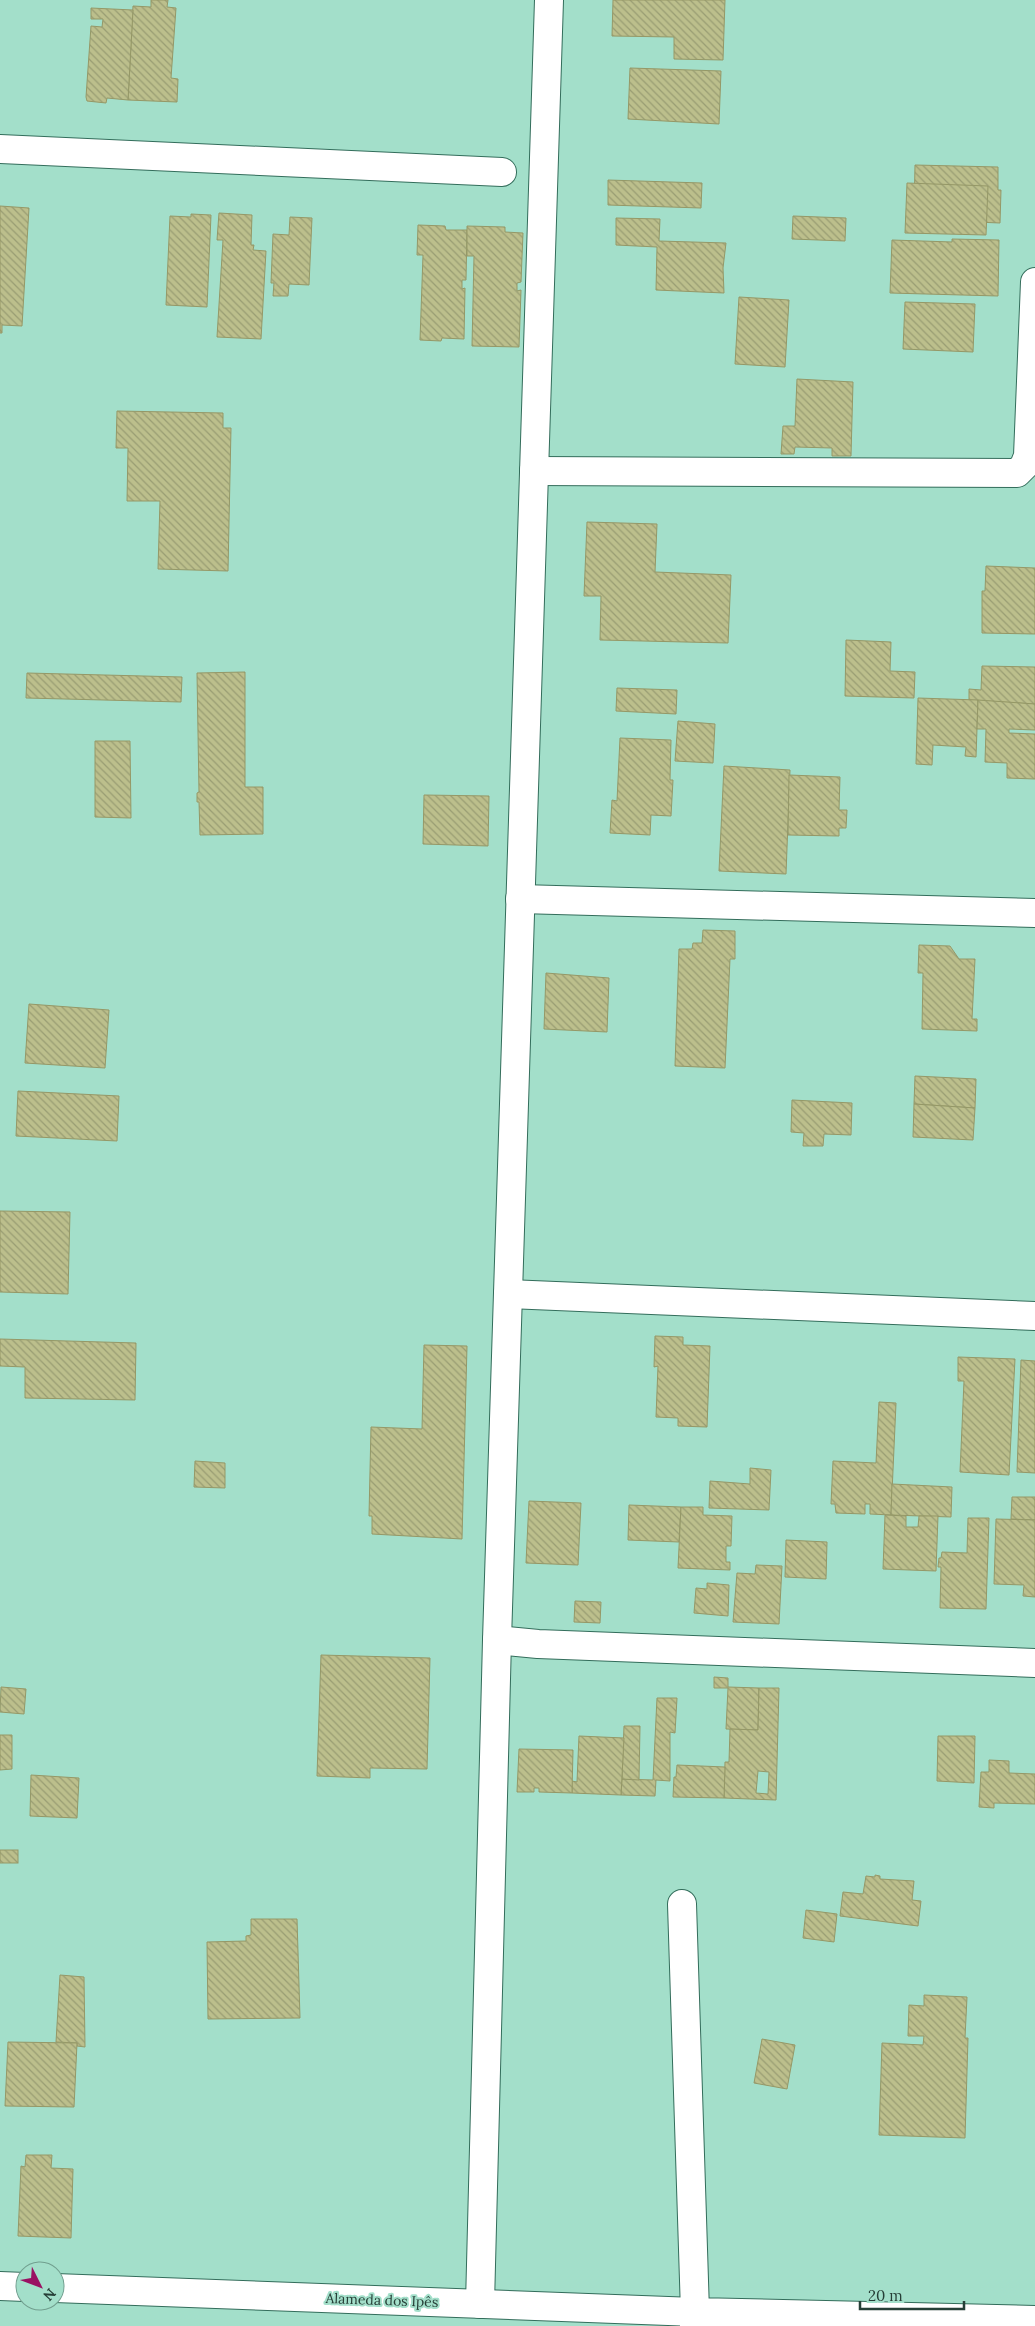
<svg xmlns="http://www.w3.org/2000/svg" width="1035" height="2326" font-family="Lora,serif">
  <style>
    .building { fill: url(#building-back-hatch); stroke: #959867; fill-rule: evenodd }
    .lines { fill: none; stroke-linecap: round; stroke-linejoin: round }
    .minor-casing { stroke: #336d5b; stroke-width: 30 }
    .tertiary-casing { stroke: #336d5b; stroke-width: 30 }
    .minor { stroke: #fff; stroke-width: 28 }
    .tertiary { stroke: #fff; stroke-width: 28 }
    .labels { text-anchor: middle; dominant-baseline: central; stroke-width: 4; stroke-linejoin: round; paint-order: stroke }
    .street-label { font-size: 14px; fill: #263f37; stroke: #a3dfca }
  </style>
  <defs>
    <pattern id="building-back-hatch" width="6" height="6" patternUnits="userSpaceOnUse" patternTransform="scale(1.25)"><rect width="6" height="6" fill="#bcbf8c"/><path d="M-1 5l2 2M0 0l6 6M5-1l2 2" fill="none" stroke="#999d73"/></pattern>
  </defs>
  <rect width="100%" height="100%" fill="#a3dfca"/>
  <g class="building">
    <polygon points="151,0 168,0 167,7 176,8 171,78 178,79 177,102 128,100 133,6 151,7"/>
    <polygon points="613,0 725,0 723,60 674,59 674,37 612,36"/>
    <polygon points="91,8 133,10 128,100 107,98 106,103 87,101 86,97 91,26 102,27 103,19 91,19"/>
    <polygon points="630,68 721,71 719,124 628,119"/>
    <polygon points="915,165 998,167 998,190 1001,190 1000,223 976,222 976,215 914,213"/>
    <polygon points="608,180 702,183 701,208 608,205"/>
    <polygon points="907,183 988,186 986,235 905,233"/>
    <polygon points="0,206 29,208 22,326 2,325 2,333 0,333"/>
    <polygon points="219,213 252,215 251,245 254,245 253,250 266,251 261,339 217,337 223,240 217,240"/>
    <polygon points="191,214 211,215 207,307 166,305 170,216 191,217"/>
    <polygon points="793,216 846,218 845,241 792,239"/>
    <polygon points="290,217 312,218 309,285 289,284 288,296 273,296 274,283 271,283 273,234 289,235"/>
    <polygon points="616,218 660,219 659,241 726,243 723,268 724,293 656,290 657,247 616,245"/>
    <polygon points="418,225 445,226 446,230 467,230 466,280 462,280 462,289 465,288 464,339 442,338 441,341 420,340 423,255 417,255"/>
    <polygon points="467,226 505,227 505,232 523,233 521,282 517,283 517,291 521,290 519,347 472,346 474,256 467,256"/>
    <polygon points="952,239 999,240 998,296 890,293 892,240 952,242"/>
    <polygon points="739,297 789,300 785,367 735,364"/>
    <polygon points="905,302 975,304 973,352 903,349"/>
    <polygon points="797,379 853,382 851,456 832,456 832,448 795,447 794,454 781,454 783,426 795,426"/>
    <polygon points="117,411 223,413 223,428 231,428 228,571 158,569 160,501 127,501 128,448 116,448"/>
    <polygon points="587,522 657,524 655,572 731,575 728,643 600,640 601,596 584,596"/>
    <polygon points="986,566 1035,568 1035,634 982,633 982,591 985,591"/>
    <polygon points="846,640 891,642 890,671 915,672 914,698 845,696"/>
    <polygon points="982,666 1035,667 1035,704 969,700 969,689 981,690"/>
    <polygon points="245,672 245,787 263,787 263,834 200,835 199,802 197,802 197,793 199,792 197,673"/>
    <polygon points="27,673 182,677 181,702 26,698"/>
    <polygon points="617,688 677,690 676,714 616,711"/>
    <polygon points="918,698 978,700 976,757 965,756 966,747 933,745 932,765 916,764"/>
    <polygon points="978,700 1035,704 1035,730 1009,729 1009,733 1035,734 1035,779 1007,778 1007,763 985,762 986,729 977,729"/>
    <polygon points="678,721 715,724 713,763 675,761"/>
    <polygon points="620,738 671,740 670,780 673,780 671,816 651,815 650,835 610,833 612,800 617,801"/>
    <polygon points="95,741 130,741 131,818 95,817"/>
    <polygon points="724,766 790,770 786,874 719,871"/>
    <polygon points="789,775 840,777 839,810 847,810 846,828 839,828 839,836 788,835"/>
    <polygon points="424,795 489,796 488,846 423,844"/>
    <polygon points="703,930 735,931 735,959 730,959 725,1068 675,1066 679,949 692,949 693,943 702,943"/>
    <polygon points="919,945 950,946 959,959 975,959 972,1019 977,1019 977,1031 922,1029 923,973 918,973"/>
    <polygon points="546,973 609,978 607,1032 544,1029"/>
    <polygon points="29,1004 109,1010 105,1068 25,1063"/>
    <polygon points="915,1076 976,1079 975,1108 914,1104"/>
    <polygon points="18,1091 119,1096 117,1141 16,1136"/>
    <polygon points="792,1100 852,1103 851,1135 824,1134 823,1146 803,1146 804,1133 791,1132"/>
    <polygon points="914,1104 975,1108 973,1140 913,1137"/>
    <polygon points="0,1211 70,1212 68,1294 0,1292"/>
    <polygon points="655,1336 683,1337 683,1345 710,1346 707,1427 678,1426 678,1418 656,1417 658,1366 654,1367"/>
    <polygon points="0,1339 136,1343 135,1400 25,1398 25,1367 0,1366"/>
    <polygon points="424,1345 467,1346 462,1539 372,1534 372,1516 369,1516 371,1427 422,1429"/>
    <polygon points="958,1357 1015,1359 1009,1475 960,1472 964,1381 958,1381"/>
    <polygon points="1021,1360 1035,1361 1035,1473 1017,1472"/>
    <polygon points="879,1402 896,1403 891,1515 870,1514 870,1504 865,1504 865,1514 836,1513 835,1504 831,1504 833,1461 876,1463"/>
    <polygon points="195,1461 225,1463 225,1488 194,1487"/>
    <polygon points="750,1468 771,1470 769,1510 709,1508 710,1481 750,1484"/>
    <polygon points="892,1484 952,1487 951,1517 891,1515"/>
    <polygon points="1012,1497 1035,1497 1035,1520 1011,1519"/>
    <polygon points="529,1501 581,1503 578,1565 526,1563"/>
    <polygon points="629,1505 681,1507 679,1542 628,1540"/>
    <polygon points="681,1507 703,1507 703,1515 732,1516 731,1546 726,1546 726,1562 730,1562 730,1570 678,1568"/>
    <polygon points="885,1515 906,1516 906,1527 918,1527 919,1516 938,1516 936,1571 883,1569"/>
    <polygon points="968,1518 989,1518 986,1609 940,1608 941,1567 938,1567 939,1558 941,1558 942,1552 967,1553"/>
    <polygon points="996,1519 1035,1520 1035,1597 1023,1596 1024,1585 994,1584"/>
    <polygon points="786,1540 827,1542 826,1579 785,1577"/>
    <polygon points="756,1565 782,1566 779,1624 733,1622 737,1573 755,1574"/>
    <polygon points="707,1583 729,1585 728,1616 694,1613 696,1588 707,1589"/>
    <polygon points="575,1601 601,1602 600,1623 574,1622"/>
    <polygon points="321,1655 430,1658 427,1769 370,1768 370,1778 317,1776"/>
    <polygon points="714,1677 728,1678 728,1687 759,1688 758,1730 726,1729 728,1688 714,1688"/>
    <polygon points="1,1687 26,1689 24,1714 0,1712"/>
    <path d="M759,1688H779L776,1800L724,1798L725,1762H729L730,1729L758,1730ZM758,1771L769,1772L768,1794L756,1793Z"/>
    <polygon points="657,1698 677,1698 675,1733 670,1732 670,1781 656,1780 655,1796 621,1795 622,1779 653,1780"/>
    <polygon points="624,1726 640,1726 639,1780 622,1779"/>
    <polygon points="0,1735 12,1735 12,1769 0,1770"/>
    <polygon points="579,1736 624,1738 621,1795 572,1793 572,1781 577,1782"/>
    <polygon points="938,1736 975,1736 974,1783 937,1781"/>
    <polygon points="519,1749 573,1750 572,1793 539,1792 539,1788 534,1788 534,1792 517,1792"/>
    <polygon points="989,1760 1009,1761 1009,1773 1035,1774 1035,1804 994,1803 994,1808 979,1807 981,1772 989,1772"/>
    <polygon points="677,1765 725,1767 724,1798 673,1797 674,1777 676,1777"/>
    <polygon points="31,1775 79,1778 77,1818 30,1816"/>
    <rect x="0" y="1850" width="18" height="13"/>
    <polygon points="875,1875 880,1876 880,1879 914,1881 912,1900 921,1901 918,1926 840,1916 843,1892 863,1894 866,1876 875,1877"/>
    <polygon points="806,1910 837,1914 834,1942 803,1938"/>
    <polygon points="251,1919 297,1919 300,2018 208,2019 207,1942 246,1941 246,1936 251,1935"/>
    <polygon points="60,1975 84,1977 85,2047 77,2046 77,2043 56,2042"/>
    <polygon points="924,1995 967,1997 965,2038 968,2038 965,2138 879,2135 882,2043 923,2045 924,2036 908,2036 909,2005 924,2006"/>
    <polygon points="762,2039 795,2045 787,2089 754,2083"/>
    <polygon points="8,2042 77,2043 74,2107 5,2106"/>
    <polygon points="26,2155 52,2155 51,2168 73,2169 71,2238 18,2236 21,2166 25,2167"/>
  </g>
  <g class="lines">
    <g class="minor-casing">
      <g id="minor">
        <polyline points="0,149 502,172"/>
        <polyline points="534,471 1017,473 1024,466 1028,456 1035,282"/>
        <polyline points="520,899 1035,913"/>
        <polyline points="508,1294 1035,1316"/>
        <polyline points="497,1640 538,1644 1035,1663"/>
        <polyline points="682,1904 695,2312 1035,2320"/>
        <polyline points="480,2304 497,1640 549,0"/>
      </g>
    </g>
    <g class="tertiary-casing">
      <g id="tertiary">
        <polyline points="0,2286 25,2287"/>
        <polyline points="55,2288 695,2312 694,2326"/>
      </g>
    </g>
    <use href="#minor" class="minor"/>
    <use href="#tertiary" class="tertiary"/>
  </g>
  <g class="labels">
    <g class="street-label">
      <text transform="translate(382 2300) rotate(2)">Alameda dos Ipês</text>
    </g>
  </g>
  <g transform="translate(40 2286) rotate(132)"><circle r="24" fill="#a3dfca" stroke="#719f8f"/>
  <path d="M0-4L9 19L0 12L-9 19Z" fill="#9a1163"/>
  <text y="-8" font-size="14" font-weight="bold" text-anchor="middle" fill="#263f37">N</text>
  </g>
  <path d="M860 2301v8h104v-8" fill="none" stroke="#263f37" stroke-width="2.5"/>
  <text x="868" y="2301" font-size="15" fill="#263f37" stroke="#a3dfca" stroke-width="4" paint-order="stroke">20 m</text>
</svg>
